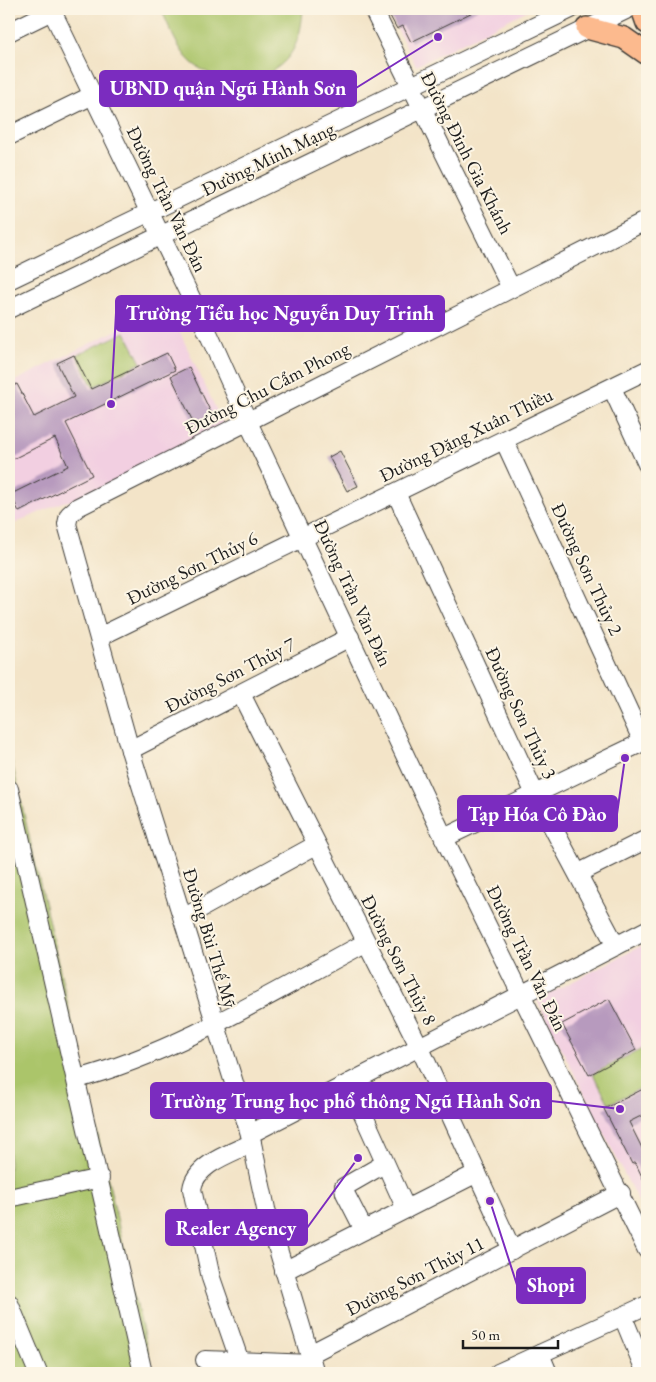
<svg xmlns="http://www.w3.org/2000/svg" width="656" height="1382" font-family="'EB Garamond',serif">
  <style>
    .built { fill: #f2cfe1 }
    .green { fill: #abc56b; stroke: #647044 }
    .building { fill: #b79abe }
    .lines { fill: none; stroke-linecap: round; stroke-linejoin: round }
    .minor-casing { stroke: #3c3a36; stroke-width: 20 }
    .major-casing { stroke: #3c3a36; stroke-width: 24 }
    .minor { stroke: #fff; stroke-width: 18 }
    .major { stroke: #fcba8e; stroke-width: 21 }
    .labels { text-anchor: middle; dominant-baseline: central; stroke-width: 4; stroke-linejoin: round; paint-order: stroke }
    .street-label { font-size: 19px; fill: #1c1c1c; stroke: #fcf5e5 }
    .leader { fill: none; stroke: #7b2cbf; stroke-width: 2 }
    .callout-dot { fill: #7b2cbf; stroke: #fcf5e5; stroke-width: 2 }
    .callout { fill: #7b2cbf; stroke: #7b2cbf; stroke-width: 2 }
    .callout-label { font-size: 20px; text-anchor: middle; font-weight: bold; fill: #fff }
  </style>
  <rect width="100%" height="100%" fill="#fcf5e5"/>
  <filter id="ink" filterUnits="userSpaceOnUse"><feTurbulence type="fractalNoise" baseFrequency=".02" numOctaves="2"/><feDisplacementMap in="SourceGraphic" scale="10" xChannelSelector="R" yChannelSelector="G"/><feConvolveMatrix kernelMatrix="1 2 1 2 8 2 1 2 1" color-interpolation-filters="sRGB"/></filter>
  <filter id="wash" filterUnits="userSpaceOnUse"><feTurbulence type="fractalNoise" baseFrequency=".0096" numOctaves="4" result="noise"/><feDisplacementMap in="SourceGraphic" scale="20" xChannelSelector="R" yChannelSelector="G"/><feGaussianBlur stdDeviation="1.12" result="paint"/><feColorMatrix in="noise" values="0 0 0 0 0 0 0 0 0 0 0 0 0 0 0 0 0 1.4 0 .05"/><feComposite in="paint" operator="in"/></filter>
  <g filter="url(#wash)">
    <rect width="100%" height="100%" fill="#f3e4c8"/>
    <g class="built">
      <polygon points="387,9 530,9 416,66"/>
      <polygon points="167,305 223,424 80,499 63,502 9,526 9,384"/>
      <polygon points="647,943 647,1219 537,1000"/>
    </g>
    <g class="green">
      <path d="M161,9H303C302,24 300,36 293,50C273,86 220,87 191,62C177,49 169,26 161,9Z"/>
      <polygon points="125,332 141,363 93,387 77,355"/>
      <polygon points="9,749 150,1362 152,1373 9,1373"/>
      <polygon points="647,1046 647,1085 609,1104 593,1074"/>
    </g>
    <g id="blocks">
      <g class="building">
        <polygon points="405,9 479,9 411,42 403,26 397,29 390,16"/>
        <polygon points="167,353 175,370 66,423 92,475 19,512 11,494 68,466 55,438 9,461 9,388 17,384 34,417 74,397 57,363 74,355 91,389"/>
        <polygon points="189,367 213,417 195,426 171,376"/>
        <polygon points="340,451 358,486 347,491 329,457"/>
        <polygon points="609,999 636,1050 589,1075 562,1024"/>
        <polygon points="647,1087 647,1113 629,1122 647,1158 647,1187 635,1162 632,1164 604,1109"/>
      </g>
    </g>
  </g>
  <g filter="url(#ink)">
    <use href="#blocks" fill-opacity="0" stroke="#3c3a36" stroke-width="1"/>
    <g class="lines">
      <g class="minor-casing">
        <g id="minor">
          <polyline points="51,9 210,337 248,422 444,838 647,1250"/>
          <polyline points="373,9 511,288"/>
          <polyline points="9,32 52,11"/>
          <polyline points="9,136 93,95"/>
          <polyline points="9,280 571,9"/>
          <polyline points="9,309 628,9"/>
          <polyline points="612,388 647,464"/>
          <polyline points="504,440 643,742"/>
          <polyline points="396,493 535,794 616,946"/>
          <polyline points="99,637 647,370"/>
          <polyline points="241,694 419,1046 512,1250"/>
          <polyline points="130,750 350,637"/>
          <polyline points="9,789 143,1373"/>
          <polyline points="444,838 647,740"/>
          <polyline points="579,873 647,839"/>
          <polyline points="183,918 316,845"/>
          <path d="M77,1079C176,1053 275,991 365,943"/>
          <polyline points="349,1083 406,1209"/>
          <polyline points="250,1134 647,930"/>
          <polyline points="9,1198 100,1178"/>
          <polyline points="364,1230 345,1193 344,1187 384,1164"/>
          <polyline points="284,1271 477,1173"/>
          <polyline points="9,1303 38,1373"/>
          <polyline points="623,1317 646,1373"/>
          <polyline points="310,1354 621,1193"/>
          <polyline points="540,1354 548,1373"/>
          <polyline points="205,1360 312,1364"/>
          <path d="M240,1362L211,1278L192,1189C195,1164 232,1153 252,1143"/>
          <polyline points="315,1373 266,1209 250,1134 130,750 67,524 69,515 78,507 647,220"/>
          <polyline points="498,1373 647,1305"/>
        </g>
      </g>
      <g class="major-casing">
        <g id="major">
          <polyline points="642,9 647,23"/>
          <polyline points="587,28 624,38 647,54"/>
        </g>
      </g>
      <use href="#minor" class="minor"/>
      <use href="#major" class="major"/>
    </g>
  </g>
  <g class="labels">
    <g class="street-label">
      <text transform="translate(467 153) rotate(63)">Đường Đinh Gia Khánh</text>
      <text transform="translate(268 159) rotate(-26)">Đường Minh Mạng</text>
      <text transform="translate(167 199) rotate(64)">Đường Trần Văn Đán</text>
      <text transform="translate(267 388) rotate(-27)">Đường Chu Cẩm Phong</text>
      <text transform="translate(466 435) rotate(-26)">Đường Đặng Xuân Thiều</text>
      <text transform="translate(192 568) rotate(-26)">Đường Sơn Thủy 6</text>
      <text transform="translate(587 569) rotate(65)">Đường Sơn Thủy 2</text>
      <text transform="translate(353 593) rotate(65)">Đường Trần Văn Đán</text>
      <text transform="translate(230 675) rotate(-27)">Đường Sơn Thủy 7</text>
      <text transform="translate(521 713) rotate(65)">Đường Sơn Thủy 3</text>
      <text transform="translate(210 938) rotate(73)">Đường Bùi Thế Mỹ</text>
      <text transform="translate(527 958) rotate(64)">Đường Trần Văn Đán</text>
      <text transform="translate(399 960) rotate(63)">Đường Sơn Thủy 8</text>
      <text transform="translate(415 1276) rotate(-27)">Đường Sơn Thủy 11</text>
    </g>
  </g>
  <path class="leader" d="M438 37L356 88M111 404L116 313M625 758L617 814M620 1109L551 1101M358 1158L307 1228M490 1201L517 1285"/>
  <g class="callout-dot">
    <circle cx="438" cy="37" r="5"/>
    <circle cx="111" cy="404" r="5"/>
    <circle cx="625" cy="758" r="5"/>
    <circle cx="620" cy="1109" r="5"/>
    <circle cx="358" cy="1158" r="5"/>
    <circle cx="490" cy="1201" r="5"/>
  </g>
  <g class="callout">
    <rect x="100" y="71" width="256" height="35" rx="5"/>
    <rect x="116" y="296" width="328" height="35" rx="5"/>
    <rect x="458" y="796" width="159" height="35" rx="5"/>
    <rect x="151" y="1083" width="400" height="35" rx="5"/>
    <rect x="166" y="1210" width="141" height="35" rx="5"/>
    <rect x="517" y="1268" width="68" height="35" rx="5"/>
  </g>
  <g class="callout-label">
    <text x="228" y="95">UBND quận Ngũ Hành Sơn</text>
    <text x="280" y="320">Trường Tiểu học Nguyễn Duy Trinh</text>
    <text x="537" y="821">Tạp Hóa Cô Đào</text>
    <text x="351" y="1108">Trường Trung học phổ thông Ngũ Hành Sơn</text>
    <text x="236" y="1235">Realer Agency</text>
    <text x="551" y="1292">Shopi</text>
  </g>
  <rect width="656" height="1382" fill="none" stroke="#fcf5e5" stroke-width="30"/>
  <path d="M463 1340v8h95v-8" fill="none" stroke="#1c1c1c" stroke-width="2.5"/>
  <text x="471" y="1340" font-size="15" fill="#1c1c1c" stroke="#fcf5e5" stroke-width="4" paint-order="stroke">50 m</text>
</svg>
